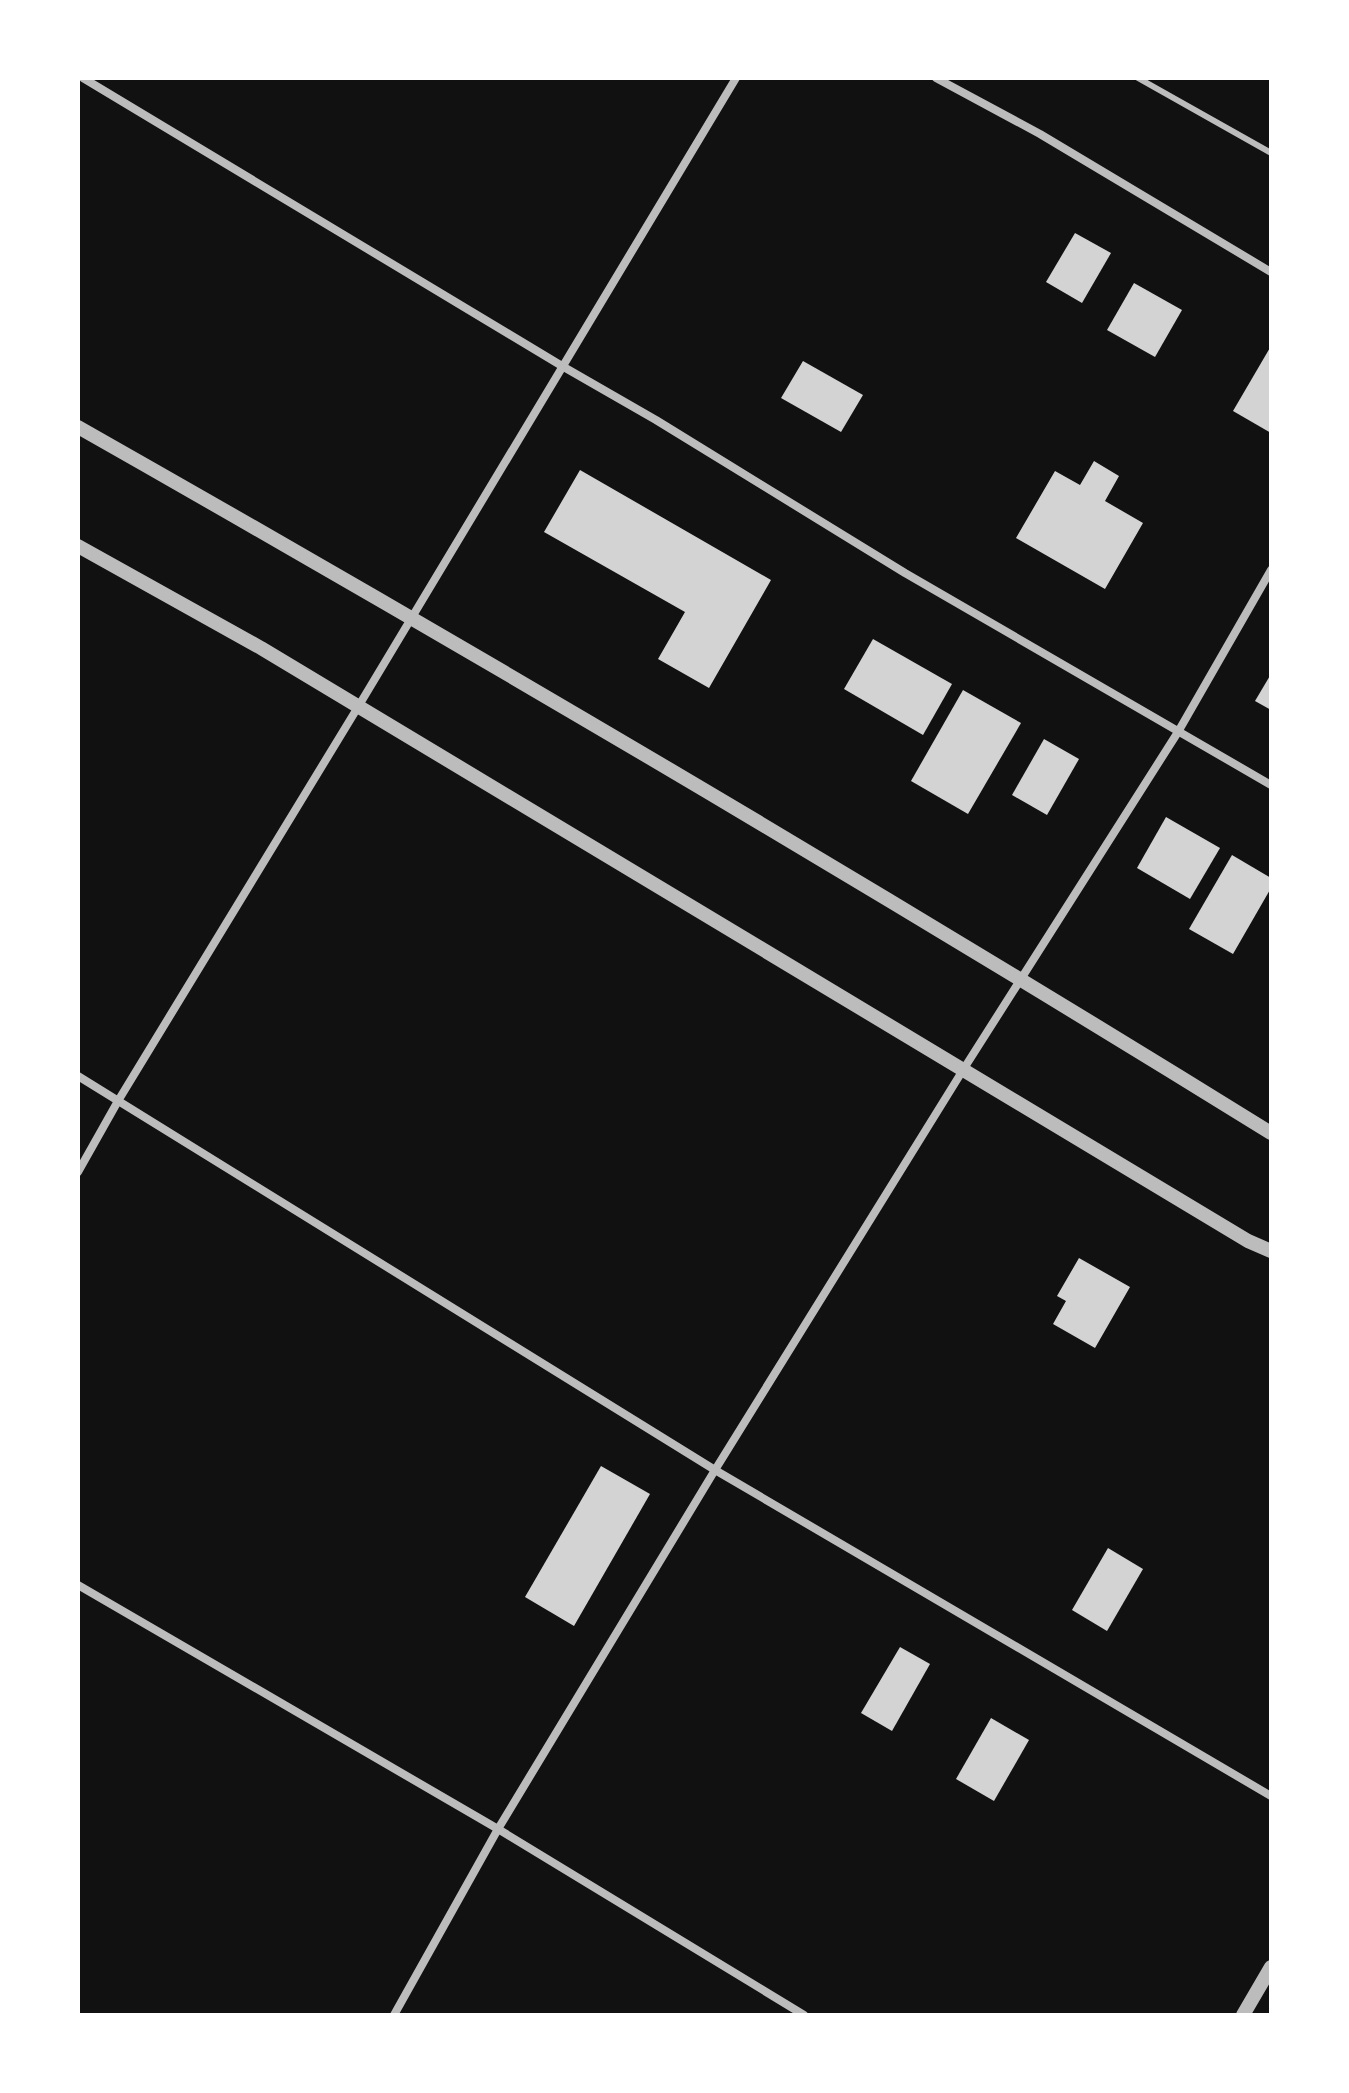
<svg xmlns="http://www.w3.org/2000/svg" width="1349" height="2093" font-family="'IBM Plex Serif',serif">
  <style>
    .building { fill: #d3d3d3 }
    .lines { fill: none; stroke-linecap: round; stroke-linejoin: round }
    .service { stroke: #bcbcbc; stroke-width: 6 }
    .minor { stroke: #bcbcbc; stroke-width: 8 }
    .tertiary { stroke: #bcbcbc; stroke-width: 14 }
  </style>
  <rect width="100%" height="100%" fill="#111"/>
  <g class="building">
    <polygon points="1075,233 1111,253 1082,303 1046,282"/>
    <polygon points="1134,283 1182,310 1155,357 1107,330"/>
    <polygon points="1271,346 1271,433 1233,411"/>
    <polygon points="803,361 863,395 841,432 781,398"/>
    <polygon points="1094,461 1119,476 1105,501 1143,523 1105,589 1016,538 1055,471 1080,485"/>
    <polygon points="580,470 771,580 709,688 658,659 685,612 544,532"/>
    <polygon points="873,639 952,684 923,735 844,689"/>
    <polygon points="1271,674 1271,710 1255,701"/>
    <polygon points="963,690 1021,723 968,814 911,781"/>
    <polygon points="1044,739 1079,759 1047,815 1012,795"/>
    <polygon points="1166,817 1220,848 1190,899 1137,868"/>
    <polygon points="1232,855 1271,878 1271,888 1233,954 1189,929"/>
    <polygon points="1079,1258 1130,1287 1095,1348 1053,1324 1066,1301 1057,1296"/>
    <polygon points="601,1466 650,1494 574,1626 525,1597"/>
    <polygon points="1108,1548 1143,1569 1107,1631 1072,1610"/>
    <polygon points="900,1647 930,1664 892,1731 861,1713"/>
    <polygon points="991,1718 1029,1740 994,1801 956,1779"/>
  </g>
  <g class="lines">
    <polyline class="service" points="1138,78 1271,153"/>
    <g class="minor">
      <polyline points="83,78 562,366 656,420 905,573 1271,785"/>
      <polyline points="936,78 1040,134 1271,272"/>
      <polyline points="78,1076 715,1470 1271,1796"/>
      <polyline points="78,1172 118,1101 358,707 736,78"/>
      <polyline points="78,1585 498,1829 804,2015"/>
      <polyline points="394,2015 498,1829 715,1470 963,1070 1178,732 1271,570"/>
    </g>
    <g class="tertiary">
      <path d="M78,427C480,655 878,890 1271,1133"/>
      <polyline points="78,546 261,648 1248,1241 1271,1251"/>
      <polyline points="1243,2015 1271,1967"/>
    </g>
  </g>
  <rect width="1349" height="2093" fill="none" stroke="#ffffff" stroke-width="160"/>
</svg>
